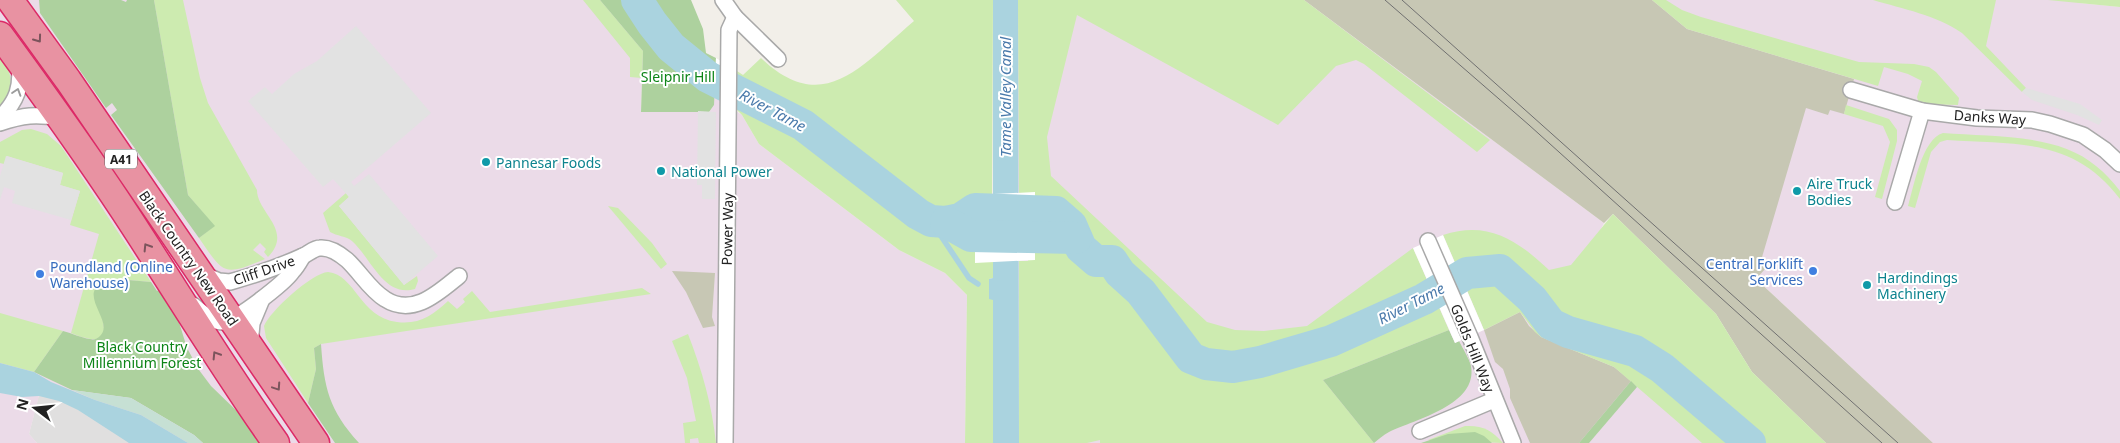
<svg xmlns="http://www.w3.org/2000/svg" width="2120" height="443" font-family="'Noto Sans',sans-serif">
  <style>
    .residential { fill: #e0dfdf }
    .industrial { fill: #ebdbe8 }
    .construction { fill: #c7c7b4 }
    .grass { fill: #cdebb0 }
    .forest { fill: #add19e }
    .wetland { fill: #c6e0d4 }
    .parking { fill: #e2e2e2 }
    .water { fill: #aad3df }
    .pier { fill: #fff }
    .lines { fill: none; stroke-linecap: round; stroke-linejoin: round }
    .stream { stroke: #aad3df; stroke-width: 5.5 }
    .river { stroke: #aad3df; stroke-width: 32 }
    .street-casing { stroke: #a9a9a9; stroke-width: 18 }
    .highway-casing { stroke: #dc2a67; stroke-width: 29 }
    .street { stroke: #fff; stroke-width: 15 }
    .highway { stroke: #e892a2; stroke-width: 26 }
    .tram { stroke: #707070; stroke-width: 1 }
    .oneway { stroke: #7b545c }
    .oneway2 { stroke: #9c9c9c }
    .culture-dot { fill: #0f9aa8; stroke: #fff; stroke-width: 2 }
    .shop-dot { fill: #3f7fe0; stroke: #fff; stroke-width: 2 }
    .labels { text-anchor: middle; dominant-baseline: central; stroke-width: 4; stroke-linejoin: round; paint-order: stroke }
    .shield { fill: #fff; stroke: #646464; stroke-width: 1 }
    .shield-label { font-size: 12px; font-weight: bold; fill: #222 }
    .park-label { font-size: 14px; fill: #0c8416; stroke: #fff }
    .street-label { font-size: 14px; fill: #222; stroke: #fff }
    .culture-label { font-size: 14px; fill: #0d838f; stroke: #fff; text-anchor: start }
    .shop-label { font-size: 14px; fill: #366cbe; stroke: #fff; text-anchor: end }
    .water-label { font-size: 15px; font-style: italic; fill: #4a7aab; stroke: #fff }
  </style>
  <rect width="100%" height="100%" fill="#f2efe9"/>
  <polygon class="residential" points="40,391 159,443 37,443 29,434"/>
  <g class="industrial">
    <polygon points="0,0 600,0 643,51 641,112 709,112 714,105 714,97 742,115 759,144 899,250 945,273 967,295 965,443 159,443 40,392 29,434 37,443 0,443"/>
    <polygon points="1006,0 1304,0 1604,223 1552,324 1750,443 1005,443"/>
    <polygon points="1434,0 2079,0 2079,3 2120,7 2120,443 1933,443 1756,279 1765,268"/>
  </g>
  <g class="construction">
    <polygon points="1304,0 1652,0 1687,29 1854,79 1844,114 1830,110 1828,115 1806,108 1760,264 1766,268 1756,279 1933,443 1826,443 1752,372 1716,314 1613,214 1604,223"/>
    <polygon points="672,271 715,273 712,317 715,326 703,328 686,292"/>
    <polygon points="1520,312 1529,326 1541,337 1614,367 1631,381 1579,443 1530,443 1510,398 1510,389 1503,369 1495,362 1484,330"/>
  </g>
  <g class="grass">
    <path d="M154,0H183L200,78L208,103L257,190C257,213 294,230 268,257L264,252L266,249L260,243L253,250L265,259C223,277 224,274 199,238L214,226L188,195Z"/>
    <polygon points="583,0 600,0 643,51 642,78 630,77 630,58"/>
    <path d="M896,0H993L992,195L975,196V262H993V278L989,279V299H993V443H965L967,295L945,273L899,250L759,144L742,115L737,110V71L743,75L761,58C824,118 863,64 914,21Z"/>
    <polygon points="1018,0 1304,0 1490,140 1477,152 1364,64 1356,60 1336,66 1278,125 1077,15 1047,137 1051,176 1207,322 1235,330 1264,331 1307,326 1413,248 1449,330 1323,380 1374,443 1100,443 1100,440 1087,443 1019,443 1019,261 1028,261 1019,193"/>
    <polygon points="1652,0 1666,0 1682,10 1701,17 1859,62 1914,64 1929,67 1936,72 1959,98 1958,105 1919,104 1917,97 1922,81 1908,74 1884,67 1878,86 1687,29"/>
    <path d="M1873,0H1996L1986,46L2026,88L2022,92L1962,33C1936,15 1903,9 1873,0Z"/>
    <polygon points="2048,0 2120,0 2120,7"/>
    <path d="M0,51C10,69 18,90 0,106Z"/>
    <polygon points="1846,105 1889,119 1897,130 1897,141 1882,199 1875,197 1890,142 1883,126 1844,114"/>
    <path d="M31,129L47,134L61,146L151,282L117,279C112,292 106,304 103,317C102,322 104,325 104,329C104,347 79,336 71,333L99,234L70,225L80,191L60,185L63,173L7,156L4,164L0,163V142L22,130Z"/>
    <path d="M1943,133C1991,137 2058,133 2096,166C2105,173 2113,182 2120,191V199C2073,137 2017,145 1947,140L1940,142L1931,152L1915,208L1908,206C1914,186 1922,139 1943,133Z"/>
    <path d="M346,193L349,197L339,206L404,285L417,276L418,281L415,289C384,298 371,258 352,241C346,236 337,236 330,232L323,213Z"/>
    <polygon points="608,206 618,208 652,243 667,264 661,269"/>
    <path d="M1613,214L1716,314L1752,372L1826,443H1702L1614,367L1541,337L1535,332L1520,312L1484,330L1443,235C1488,220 1517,240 1549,270L1571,265Z"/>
    <path d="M328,272C356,275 359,317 397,322C419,325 433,315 448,301L457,309L465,302L463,299L472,291L490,312L642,288L651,294L321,344L314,348L316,369L308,403L266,338L264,326C270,311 312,273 328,272Z"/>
    <polygon points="0,313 63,331 34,372 0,363"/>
    <path d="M688,334C702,370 712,405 716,443H699L698,438L690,439V443H685L683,423L696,421L687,378L672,341Z"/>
    <path d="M1465,426C1482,425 1492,430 1503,443L1428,440Z"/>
  </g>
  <g class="forest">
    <polygon points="39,0 121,0 126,2 127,0 154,0 188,195 215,226 199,238 111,115 117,110 112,103 106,108 40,13"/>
    <polygon points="600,0 691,0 703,29 706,53 716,58 714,105 709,112 641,112 643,51"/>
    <path d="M117,279L151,282L157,291L162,288L174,306L187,348L199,370L211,386L243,417L262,443H203L194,435L131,398L72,390L34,372L63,331C72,333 81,338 90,339C94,340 97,339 100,336C117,320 66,287 117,279Z"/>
    <path d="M1449,330L1455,343L1459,341C1463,349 1469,358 1471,366C1478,405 1416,419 1389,432C1383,435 1379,439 1374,443L1323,380Z"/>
    <path d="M321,344C324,388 329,410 359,443H335L308,403L316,369L314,348Z"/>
    <polygon points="1631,381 1637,387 1589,443 1579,443"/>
    <polygon points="1475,432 1484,436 1492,443 1421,443 1448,434"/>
  </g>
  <polygon class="wetland" points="72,390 131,398 194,435 203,443 188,443 141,415 95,400"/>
  <g class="parking">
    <polygon points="356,26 431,113 351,182 354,186 369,174 438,256 404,285 339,206 349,197 333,179 323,187 248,101 265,87 272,94 294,74 317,61"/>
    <polygon points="2026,88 2080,104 2102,120 2099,125 2077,115 2032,100 2022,92"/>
    <polygon points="698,111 716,112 715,199 702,199 702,185 697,185"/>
    <polygon points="6,156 63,173 60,185 80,191 71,220 12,203 15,191 4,187 0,200 0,176"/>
  </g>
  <g class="water">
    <polygon points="993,0 1018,0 1019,443 993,443 993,300 989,299 989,279 993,278"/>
    <polygon points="0,363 34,372 51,382 95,400 141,415 188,443 129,443 78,410 59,401 39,396 22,397 0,393"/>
  </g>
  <g class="pier">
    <polygon points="716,58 737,71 737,110 714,97"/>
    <polygon points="1035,192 1035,260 975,263 975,195"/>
    <polygon points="1443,235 1484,330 1455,343 1413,248"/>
  </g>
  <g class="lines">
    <polyline class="stream" points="931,221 969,278 978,284"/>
    <g class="river">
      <polyline points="637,0 652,23 671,47 708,77 803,125 918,214 931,221 946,222 960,219 975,209 1056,212 1071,225 1081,248 1096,261 1112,261 1120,273 1141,292 1191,358 1206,364 1233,367 1260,362 1331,341 1424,299 1467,273 1500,270 1532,299 1551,324 1568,332 1635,351 1662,368 1750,443"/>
      <polyline points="946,222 971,236 1076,238"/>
    </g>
    <g class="street-casing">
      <g id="street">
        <polyline points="723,0 735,17 778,59"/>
        <polyline points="1851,90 1922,111 1977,118 2032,120 2050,124 2083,135 2105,150 2120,164"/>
        <path d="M0,118C17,101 22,87 19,63"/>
        <path d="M0,123C23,115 36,114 60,118"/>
        <polyline points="1895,202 1922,111"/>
        <polyline points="1428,241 1470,337 1513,443"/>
        <path d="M203,274L219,281L230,282C255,275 279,267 303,256C308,254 314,248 320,248C330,247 340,254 347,260C360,272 370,290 385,299C413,317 438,293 459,276"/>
        <path d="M193,305C201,312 212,323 223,322C235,322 284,283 292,272C297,267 300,261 303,256"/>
        <polyline points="250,346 252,323 262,299"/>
        <polyline points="1420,431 1494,400"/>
        <polyline points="725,443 729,30 735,17"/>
      </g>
    </g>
    <g class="highway-casing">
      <g id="highway">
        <polyline points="10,0 68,80 316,443"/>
        <path d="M0,35C47,99 94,164 137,231C183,302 227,374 276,443"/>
      </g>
    </g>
    <use href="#street" class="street"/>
    <use href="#highway" class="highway"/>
    <g class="tram">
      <polyline points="1385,0 1529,125 1882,443"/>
      <polyline points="1402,0 1898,443"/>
    </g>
  </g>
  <defs><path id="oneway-chevron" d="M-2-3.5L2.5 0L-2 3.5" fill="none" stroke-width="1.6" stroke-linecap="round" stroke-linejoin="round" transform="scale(1.25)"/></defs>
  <g class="oneway">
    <use href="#oneway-chevron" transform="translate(38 39) rotate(54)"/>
    <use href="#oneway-chevron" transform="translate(147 247) rotate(-122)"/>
    <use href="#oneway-chevron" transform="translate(216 355) rotate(-122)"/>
    <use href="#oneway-chevron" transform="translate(277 387) rotate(56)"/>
  </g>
  <use class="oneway2" href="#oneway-chevron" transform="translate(17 92) rotate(-72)"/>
  <g class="culture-dot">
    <circle cx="486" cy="162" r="5"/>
    <circle cx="661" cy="171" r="5"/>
    <circle cx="1797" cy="191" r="5"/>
    <circle cx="1867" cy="285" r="5"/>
  </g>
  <g class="shop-dot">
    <circle cx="1813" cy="271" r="5"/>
    <circle cx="40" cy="274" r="5"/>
  </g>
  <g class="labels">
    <rect class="shield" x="105" y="149.5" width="32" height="19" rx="4"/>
    <g class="shield-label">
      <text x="121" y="159">A41</text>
    </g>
    <g class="park-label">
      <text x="678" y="76">Sleipnir Hill</text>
      <text x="142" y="346">Black Country<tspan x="142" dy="16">Millennium Forest</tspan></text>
    </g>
    <g class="street-label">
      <text transform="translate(1990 117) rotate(4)">Danks Way</text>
      <text transform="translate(727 229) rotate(-89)">Power Way</text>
      <text transform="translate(189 258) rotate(55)">Black Country New Road</text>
      <text transform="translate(264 270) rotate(-19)">Cliff Drive</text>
      <text transform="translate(1473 348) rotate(68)">Golds Hill Way</text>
    </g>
    <g class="culture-label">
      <text x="496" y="162">Pannesar Foods</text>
      <text x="671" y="171">National Power</text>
      <text x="1807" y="183">Aire Truck<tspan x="1807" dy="16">Bodies</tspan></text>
      <text x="1877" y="277">Hardindings<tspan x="1877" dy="16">Machinery</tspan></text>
    </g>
    <g class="shop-label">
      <text x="1803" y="263">Central Forklift<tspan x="1803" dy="16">Services</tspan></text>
      <text x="50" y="266" text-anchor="start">Poundland (Online<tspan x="50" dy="16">Warehouse)</tspan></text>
    </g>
    <g class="water-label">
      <text transform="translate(1005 97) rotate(-90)">Tame Valley Canal</text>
      <text transform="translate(773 110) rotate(28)">River Tame</text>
      <text transform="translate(1411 303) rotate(-27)">River Tame</text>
    </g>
  </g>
  <g transform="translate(35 408) rotate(286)" stroke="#ffffff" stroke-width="4" paint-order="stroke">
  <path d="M0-4L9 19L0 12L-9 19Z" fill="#222222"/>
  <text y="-8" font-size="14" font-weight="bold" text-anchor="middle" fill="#222222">N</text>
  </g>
</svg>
